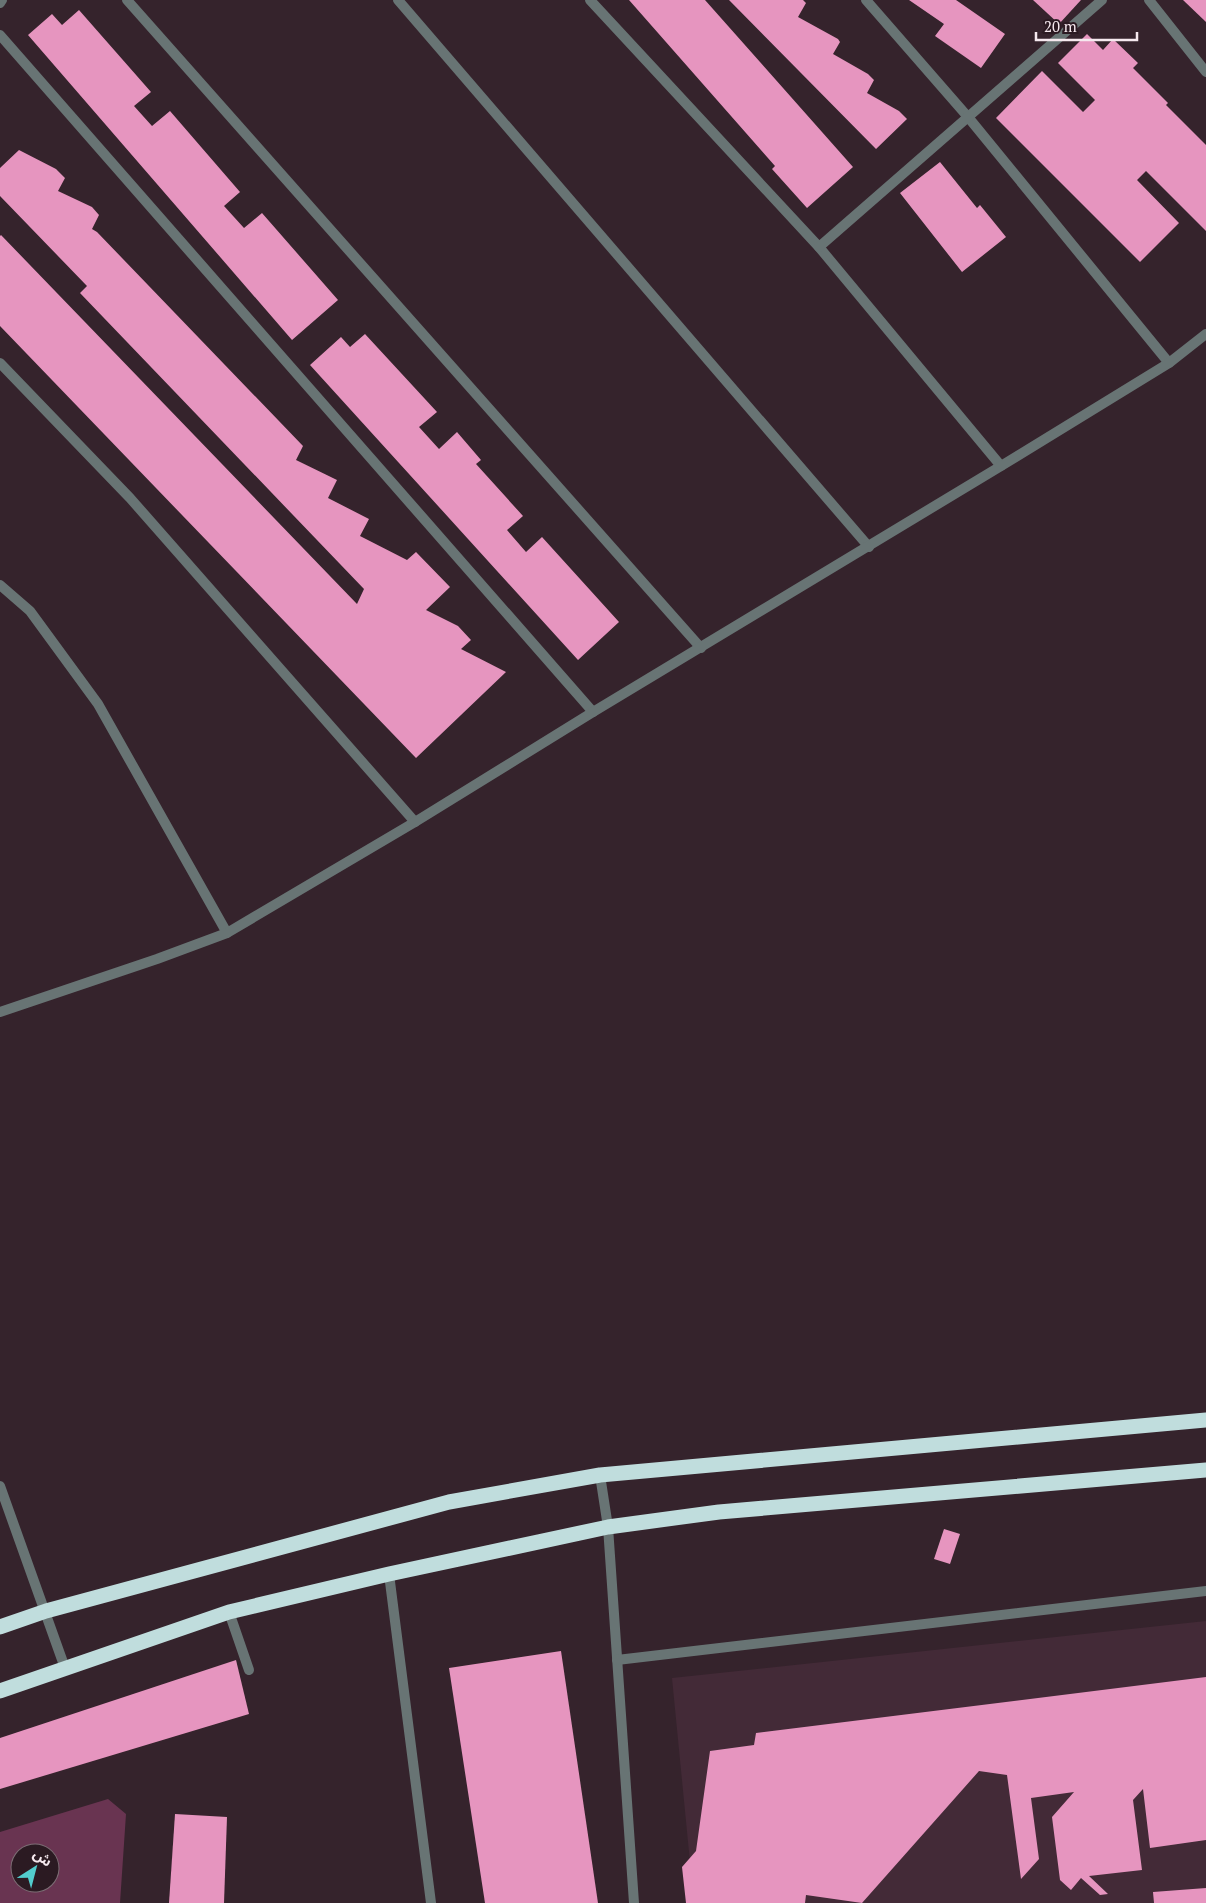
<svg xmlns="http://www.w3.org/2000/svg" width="1206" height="1903" font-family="'PT Serif','Noto Sans Arabic',serif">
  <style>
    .built { fill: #432a37 }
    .green { fill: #693451; fill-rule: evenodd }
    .building { fill: #e695bf }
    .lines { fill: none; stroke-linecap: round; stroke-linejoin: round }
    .lane { stroke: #687474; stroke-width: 10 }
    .street { stroke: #687474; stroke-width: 10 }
    .highway { stroke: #c0dddd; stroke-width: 15 }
  </style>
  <rect width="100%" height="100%" fill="#35232c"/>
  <polygon class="built" points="1206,1621 1206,1903 694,1903 672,1678"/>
  <path class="green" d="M108,1799L126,1814L120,1903H0V1832ZM20,1853H50V1883H20Z"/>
  <g class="building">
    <polygon points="629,0 705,0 853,167 807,208 772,169 775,166"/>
    <polygon points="729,0 803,0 806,3 798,17 838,39 840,42 833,54 868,74 874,80 867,93 899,111 907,119 876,149"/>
    <polygon points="909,0 956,0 1005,34 981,68 935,36 944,24"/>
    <polygon points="1033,0 1081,0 1059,24"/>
    <polygon points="1183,0 1206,0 1206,22"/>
    <polygon points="79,10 151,92 134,106 152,126 170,111 240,192 224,206 244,228 262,213 338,300 292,340 28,35 52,14 62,25"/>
    <polygon points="1087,34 1103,50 1113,39 1138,63 1133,68 1168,103 1166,105 1206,145 1206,231 1146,171 1137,180 1179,223 1140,262 996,118 1042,71 1083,112 1095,100 1058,63"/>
    <polygon points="19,150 56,169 65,178 58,191 92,207 99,215 92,229 97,232 303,446 296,460 337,480 328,498 369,519 360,536 407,560 416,552 450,587 426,610 458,626 471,640 461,649 506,672 416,758 0,326 0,236 1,235 357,604 364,589 80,293 87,286 0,196 0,168"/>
    <polygon points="940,162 977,208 980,205 1006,237 962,272 900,193"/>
    <polygon points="365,334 437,412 419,427 439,449 457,432 481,460 476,464 523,516 507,530 526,552 542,537 619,622 578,660 310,365 341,337 350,347"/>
    <polygon points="944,1529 960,1534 950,1564 934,1559"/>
    <polygon points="561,1651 598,1903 485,1903 449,1668"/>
    <polygon points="236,1660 249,1714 0,1789 0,1738"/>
    <polygon points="1206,1677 1206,1840 1150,1848 1143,1789 1133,1800 1142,1870 1089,1876 1108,1894 1100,1895 1081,1878 1071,1890 1060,1880 1052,1817 1074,1792 1031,1798 1039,1859 1021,1879 1007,1775 979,1771 862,1903 806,1895 805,1903 686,1903 682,1867 696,1851 710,1751 754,1745 756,1733"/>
    <polygon points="175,1814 227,1817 224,1903 169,1903"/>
    <polygon points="1206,1888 1206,1903 1154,1903 1153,1892"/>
  </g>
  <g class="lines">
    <g class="lane">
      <polyline points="389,1574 431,1903"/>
      <polyline points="229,1612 249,1670"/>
    </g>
    <g class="street">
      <polyline points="127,0 701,648"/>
      <polyline points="398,0 869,547"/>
      <polyline points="590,0 819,247 1001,466"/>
      <polyline points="866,0 968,117 1169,363"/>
      <polyline points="1149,0 1206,72"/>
      <polyline points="0,3 2,0"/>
      <polyline points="0,35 593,712"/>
      <polyline points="819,247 1102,0"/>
      <polyline points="0,363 130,498 415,822"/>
      <polyline points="0,585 30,611 98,704 227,933"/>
      <polyline points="0,1012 157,959 227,933 415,822 593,712 1001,466 1169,363 1206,334"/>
      <polyline points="600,1475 608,1527 634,1903"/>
      <polyline points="0,1486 65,1668"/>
      <polyline points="617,1660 1206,1591"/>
    </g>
    <g class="highway">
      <polyline points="0,1627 46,1611 449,1502 600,1475 1206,1420"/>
      <polyline points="0,1691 229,1612 389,1574 608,1527 719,1512 1206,1470"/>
    </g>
  </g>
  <g transform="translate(35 1868) rotate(36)"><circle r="24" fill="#2b1a22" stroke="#7c6d74"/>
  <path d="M0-4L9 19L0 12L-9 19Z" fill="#52cdce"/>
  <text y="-8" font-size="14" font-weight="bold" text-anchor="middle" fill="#f6e9ef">ش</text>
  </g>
  <path d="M1036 32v8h101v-8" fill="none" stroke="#f6e9ef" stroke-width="2.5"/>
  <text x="1044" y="32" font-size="15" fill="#f6e9ef" stroke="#2b1a22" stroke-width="4" paint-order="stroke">20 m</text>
</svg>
